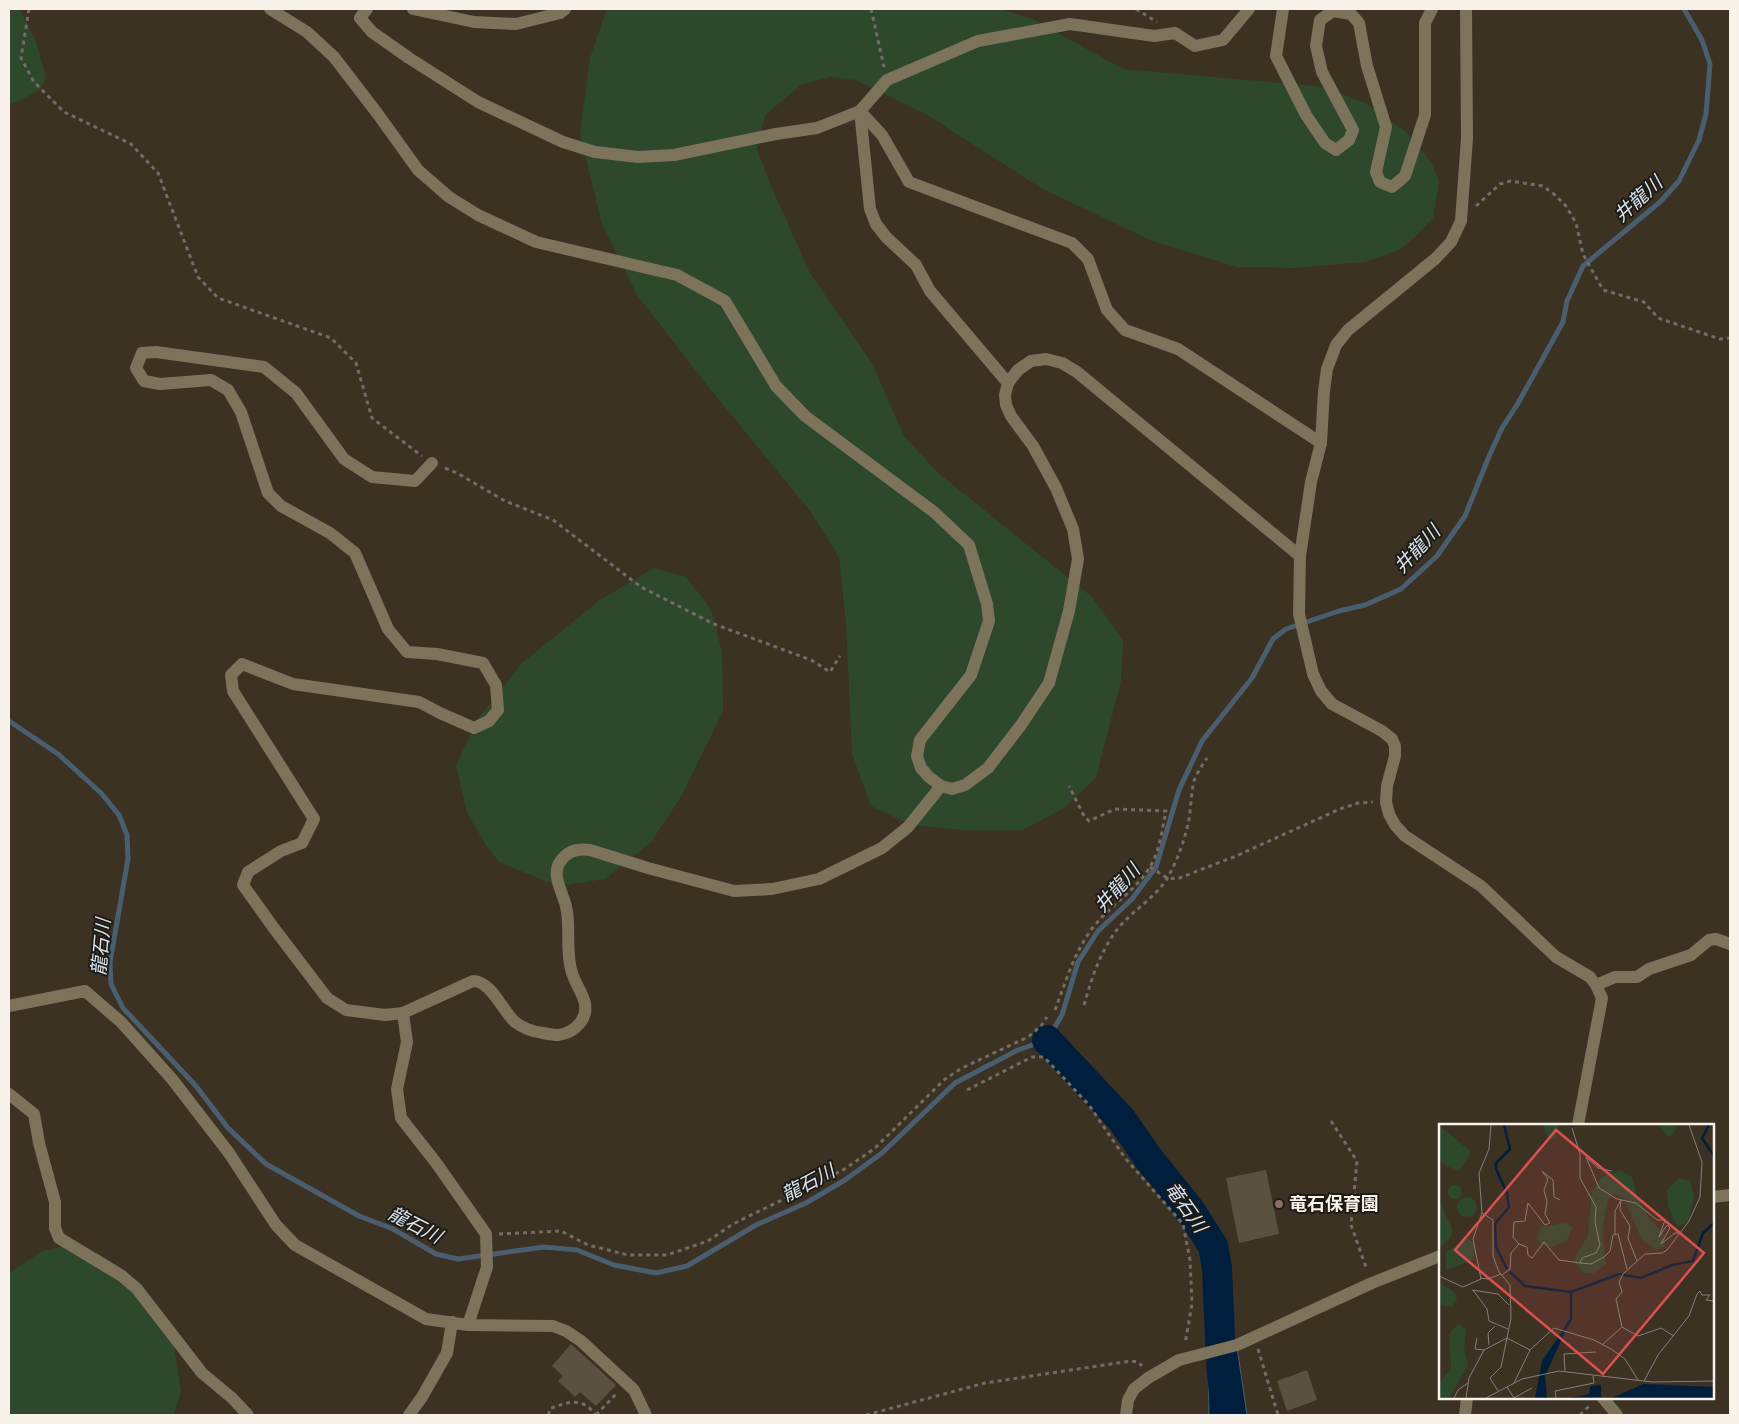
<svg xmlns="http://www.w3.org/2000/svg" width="1739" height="1424" font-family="Jost,'Noto Sans JP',sans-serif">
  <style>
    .green { fill: #2e482e }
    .water { fill: #001f3c; stroke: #4a5e70 }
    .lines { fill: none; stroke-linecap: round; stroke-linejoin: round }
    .stream { stroke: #4a5e70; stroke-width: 5 }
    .river { stroke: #001f3c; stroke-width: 30 }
    .building { fill: #5b5142 }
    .path { stroke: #756c5f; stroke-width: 3; stroke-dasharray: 4 4; stroke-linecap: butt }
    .minor { stroke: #7d725a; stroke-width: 12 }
    .education-dot { fill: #8d6e63; stroke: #1e1a14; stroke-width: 2 }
    .labels { text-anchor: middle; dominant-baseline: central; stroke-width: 4; stroke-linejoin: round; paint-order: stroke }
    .poi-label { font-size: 18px; font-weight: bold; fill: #f8f2e9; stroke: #1e1a14; text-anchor: start }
    .water-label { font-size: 19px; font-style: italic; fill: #d8e5f2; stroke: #1e1a14 }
    .inset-river { fill: none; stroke: #001f3c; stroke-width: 2.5 }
    .inset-road { fill: none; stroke: #877f72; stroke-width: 1 }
    .view { fill: #dd504f; fill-opacity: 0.15; stroke: #dd504f; stroke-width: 2.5 }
    .inset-edge { fill: none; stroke: #f8f2e9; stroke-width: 2.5 }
  </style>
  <rect width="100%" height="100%" fill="#3b3223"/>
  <g class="green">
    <polygon points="9,9 20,9 36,41 46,78 40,90 15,103 9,104"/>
    <polygon points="607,9 999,9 1033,19 1123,69 1325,87 1367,104 1406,132 1432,163 1439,182 1433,218 1416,236 1399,250 1365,262 1294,268 1237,267 1152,241 1041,188 929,116 856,80 830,77 801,85 765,115 757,149 771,186 810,273 873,365 904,436 937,472 1092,597 1123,640 1121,681 1096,778 1064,808 1023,830 963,830 911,825 871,806 852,754 846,623 839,557 811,512 711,390 637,295 602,224 580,134 590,58"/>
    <polygon points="654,568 686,577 711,609 722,652 723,711 681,797 651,842 605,879 558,886 499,862 486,845 467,813 456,765 478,719 521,664 600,600"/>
    <polygon points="74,1244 105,1257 140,1282 172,1333 181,1392 173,1415 9,1415 9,1275 11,1272 42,1251"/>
  </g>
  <polygon class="water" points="1237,1347 1247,1415 1209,1415 1208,1354"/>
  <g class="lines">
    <polyline class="stream" points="9,721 58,754 101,793 119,815 127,835 128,859 110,962 111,984 123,1008 196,1086 228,1128 266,1164 359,1216 393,1229 436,1254 458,1259 544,1247 577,1250 614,1265 656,1273 687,1266 756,1225 806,1203 845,1180 882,1153 955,1083 1018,1050 1047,1040 1062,1015 1078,962 1098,931 1132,899 1156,867 1179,790 1202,741 1252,678 1273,639 1286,629 1339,611 1365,605 1401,589 1437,556 1465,516 1490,454 1502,428 1517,405 1563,322 1567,301 1583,266 1660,202 1679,181 1699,140 1706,114 1710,64 1702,40 1684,9"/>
    <polyline class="river" points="1047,1040 1122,1120 1149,1159 1190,1210 1213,1246 1217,1268 1221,1362 1226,1415"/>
  </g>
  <g class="building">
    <polygon points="1266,1170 1279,1234 1239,1243 1226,1178"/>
    <polygon points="571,1344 616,1385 596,1406 580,1392 575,1397 558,1381 563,1376 552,1366"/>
    <polygon points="1307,1370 1317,1400 1287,1411 1277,1381"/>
  </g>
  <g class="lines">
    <g class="path">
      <polyline points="29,9 21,58 34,82 64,112 131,144 158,173 198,277 218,298 331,338 356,363 372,418 422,456"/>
      <polyline points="871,9 884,67"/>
      <polyline points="1136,9 1157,22"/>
      <polyline points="1476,206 1500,184 1510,181 1543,186 1555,195 1566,206 1576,223 1583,254 1603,290 1644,302 1658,318 1720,339 1730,338"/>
      <polyline points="445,468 457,473 505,501 553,520 641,587 714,624 811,660 830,672 840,656"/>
      <polyline points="1150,867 1167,878 1177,879 1236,856 1340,809 1358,803 1373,802"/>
      <path d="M1084,1005C1092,977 1101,949 1120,926C1135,909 1157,896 1168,877C1178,859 1185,839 1189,819C1191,807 1191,794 1194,781C1197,773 1202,765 1207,758"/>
      <path d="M1055,1010C1066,981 1075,950 1094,926C1111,905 1136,890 1150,867C1160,850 1162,829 1166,811L1115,809L1089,821L1084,816L1069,786"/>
      <polyline points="967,1090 1032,1057 1044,1057 1089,1105 1125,1158 1183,1224 1190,1260 1192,1304 1185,1344"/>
      <polyline points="1331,1121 1357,1161 1351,1225 1367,1270"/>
      <polyline points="499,1234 561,1231 588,1245 628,1255 667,1255 708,1241 733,1224 843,1170 874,1149 945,1079 962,1068 1028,1037 1041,1026 1047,1017"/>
      <polyline points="1258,1349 1278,1415"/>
      <path d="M549,1415V1409C569,1402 581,1396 596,1415"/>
      <polyline points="596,1415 618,1392"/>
      <polyline points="866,1415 985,1383 1131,1361 1138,1362 1142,1366"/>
      <polyline points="1580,1415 1591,1404"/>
    </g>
    <g class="minor">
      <polyline points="270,9 307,32 334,57 377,113 418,170 449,197 478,215 536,242 677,275 725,301 776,386 805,416 934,512 969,545 987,604 989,621 971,675 920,740 917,756 921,768 929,777 941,786 952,789 965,785 988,768 1021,725 1049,683 1069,611 1078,559 1073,529 1056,488 1033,446 1011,416 1006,405 1005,395 1008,383 1018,370 1031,361 1046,359 1062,363 1077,372 1300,556"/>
      <polyline points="367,9 360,18 372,32 409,58 478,102 563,142 595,152 638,157 674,155 776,134 817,128 860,111 887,80 978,41 1070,24 1154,36 1175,33 1195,46 1223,40 1249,9"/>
      <polyline points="413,9 474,22 516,24 560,13 565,9"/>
      <polyline points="1283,9 1276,56 1306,115 1325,143 1336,150 1349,140 1353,130 1322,72 1316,46 1320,20 1333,11 1351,14 1359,23 1367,66 1386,127 1376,172 1380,182 1392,187 1405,176 1425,115 1425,23 1432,9"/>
      <polyline points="1466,9 1467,138 1461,221 1451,242 1435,259 1364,317 1348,330 1336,345 1327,369 1324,391 1321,443 1311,482 1300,556 1299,614 1313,674 1321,691 1332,704 1382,731 1392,739 1395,746 1395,756 1387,786 1386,802 1389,814 1395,825 1405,836 1481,886 1556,957 1590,977 1596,985 1602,998 1578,1125"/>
      <polyline points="860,111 882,135 909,182 1072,243 1088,259 1107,310 1125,330 1178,349 1321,443"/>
      <polyline points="860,111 870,209 876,224 886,237 916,265 930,291 1008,383"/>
      <polyline points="432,463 415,481 372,477 344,459 296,393 264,367 156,352 142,353 136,368 144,381 160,384 211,380 228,390 241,412 268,493 281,506 330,533 355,553 388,629 407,652 437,654 483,663 496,685 498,710 489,721 474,728 440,713 419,702 293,684 242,664 231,675 233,691 314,819 302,843 281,851 248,872 243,885 273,927 327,998 346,1010 385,1015 403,1013 407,1042 397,1089 401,1118 437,1164 486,1234 487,1267 468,1325"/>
      <polyline points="1596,985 1615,977 1637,977 1649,969 1691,955 1709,940 1716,939 1730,944"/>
      <polyline points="9,1006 85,991 121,1022 172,1079 229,1153 276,1225 295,1245 426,1319 468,1325 553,1326 566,1331 581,1341 634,1390 646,1415"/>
      <path d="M403,1013L473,981C491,981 502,1010 515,1022C523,1028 534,1032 543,1033C548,1034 553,1035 558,1035C575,1033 590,1018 584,1000C581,990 573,980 571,969C566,950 570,931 567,912C565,892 546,873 565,856C573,849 581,849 590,850L648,868L734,891L772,889L819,879L882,848L908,827L941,786"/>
      <polyline points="9,1094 34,1114 39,1143 55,1202 55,1228 59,1238 122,1276 137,1289 202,1373 232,1398 248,1415"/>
      <polyline points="1713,1197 1730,1195"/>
      <polyline points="1603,1398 1617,1415"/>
      <polyline points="409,1415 422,1397 447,1353 452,1322"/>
      <polyline points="1126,1415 1128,1400 1134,1389 1148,1378 1179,1360 1237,1345 1372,1283 1440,1256"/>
      <polyline points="1465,1415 1467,1398"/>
    </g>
  </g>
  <circle class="education-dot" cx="1279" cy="1204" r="5"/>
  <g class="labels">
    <g class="poi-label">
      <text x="1289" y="1204">竜石保育園</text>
    </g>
    <g class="water-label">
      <text transform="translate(1638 199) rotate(-42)">井龍川</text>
      <text transform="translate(1417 549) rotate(-47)">井龍川</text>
      <text transform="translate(1117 888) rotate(-48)">井龍川</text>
      <text transform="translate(101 947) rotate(-85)">龍石川</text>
      <text transform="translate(808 1183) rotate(-28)">龍石川</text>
      <text transform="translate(1186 1207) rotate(55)">竜石川</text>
      <text transform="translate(415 1225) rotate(27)">龍石川</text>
    </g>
  </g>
  <g transform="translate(1439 1124)">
    <rect width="275" height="275" fill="#3b3223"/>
    <path d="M0,1L31,27L30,33L20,47L5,41L0,35ZM104,1H120L116,16L108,13ZM220,1H238L234,11L228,13ZM182,46L193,53L198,73L208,91L226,112V123L218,126L203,116L184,73L174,70L169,76L163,107L167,140L155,149H145L134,136L149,112L153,67L163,53ZM240,54L252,57L255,75L249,98L238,103L229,82L228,66ZM9 68a7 7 0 1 1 14 0a7 7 0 1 1-14 0ZM18 83a10 10 0 1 1 20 0a10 10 0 1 1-20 0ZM0,76L13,104L12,113L3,122L0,121ZM126,99L134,103L128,117L113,123L102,120L98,114L102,103ZM28,114L37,120L34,136L7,146V128ZM0,158L16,169L18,176L13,183L0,181ZM19,200L27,205L25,224L29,242L10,274H0V259L12,245L10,210Z" fill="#2e482e"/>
    <path d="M124,206L126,208L106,252L108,274H96L103,237ZM204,260L275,263V274H173ZM151,262L162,261V273L132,274L150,270Z" fill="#001f3c"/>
    <path class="inset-river" d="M65,1L71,25L57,39V45L68,69L70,83L56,100L57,123L68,145M270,1L263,14L275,32M71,148L86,162L132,168L180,150L202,154L233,141L254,137L264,109L275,99M124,208L132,195V168"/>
    <path class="inset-road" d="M133,4L141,30V54L157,83L156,98L161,121L157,129L143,134L141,139L152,140L165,133L171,127L174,111L179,110L188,145M173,47L159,44L147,33L160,64L178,75L197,79L218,96H226L220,113L228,101L231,104L222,120L236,109H242M182,76L181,86L191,102L189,114L198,137M43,89L54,96V132L60,148L71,161L72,194L68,214L91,226M176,110V87L182,76M80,120L88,123L89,131L93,134L105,118L120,136L141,139M63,151L71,145L72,129L80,120L74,113L75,98L86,97L89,79L106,101L111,99L106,90L108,78L105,66L109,55L103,47L114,56L115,73L121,76M0,152L24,163L42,155L34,115L43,89L40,49L50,25L52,1M41,154L49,155L62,150M33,166L59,170L70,181M34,166L48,185L50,197L69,205M183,203L199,212L222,204L235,212M38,214L36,225L45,226L68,214L62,243L51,254L59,267M50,221L49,209L56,202M163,221L183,203L177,175L183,168L180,158L184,150L206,130L223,129L228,126L250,97L261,73L263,38L250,1M126,247L125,230L157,228M205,257L219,231L250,192L258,170L261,167L263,171H271L267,176L275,177M75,259L91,226L115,204L155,216L172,225L186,235L199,256M68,263L75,274L93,264M15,274L19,266L29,259M27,274L30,254L45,226M47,274L83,255L120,247L213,258L275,257M117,274L116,267L155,259L154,252"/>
    <path class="view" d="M117,6L265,129L164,250L16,126Z"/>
    <rect width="275" height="275" class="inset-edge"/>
  </g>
  <rect width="1739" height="1424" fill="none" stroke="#f8f2e9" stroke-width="20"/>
</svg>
